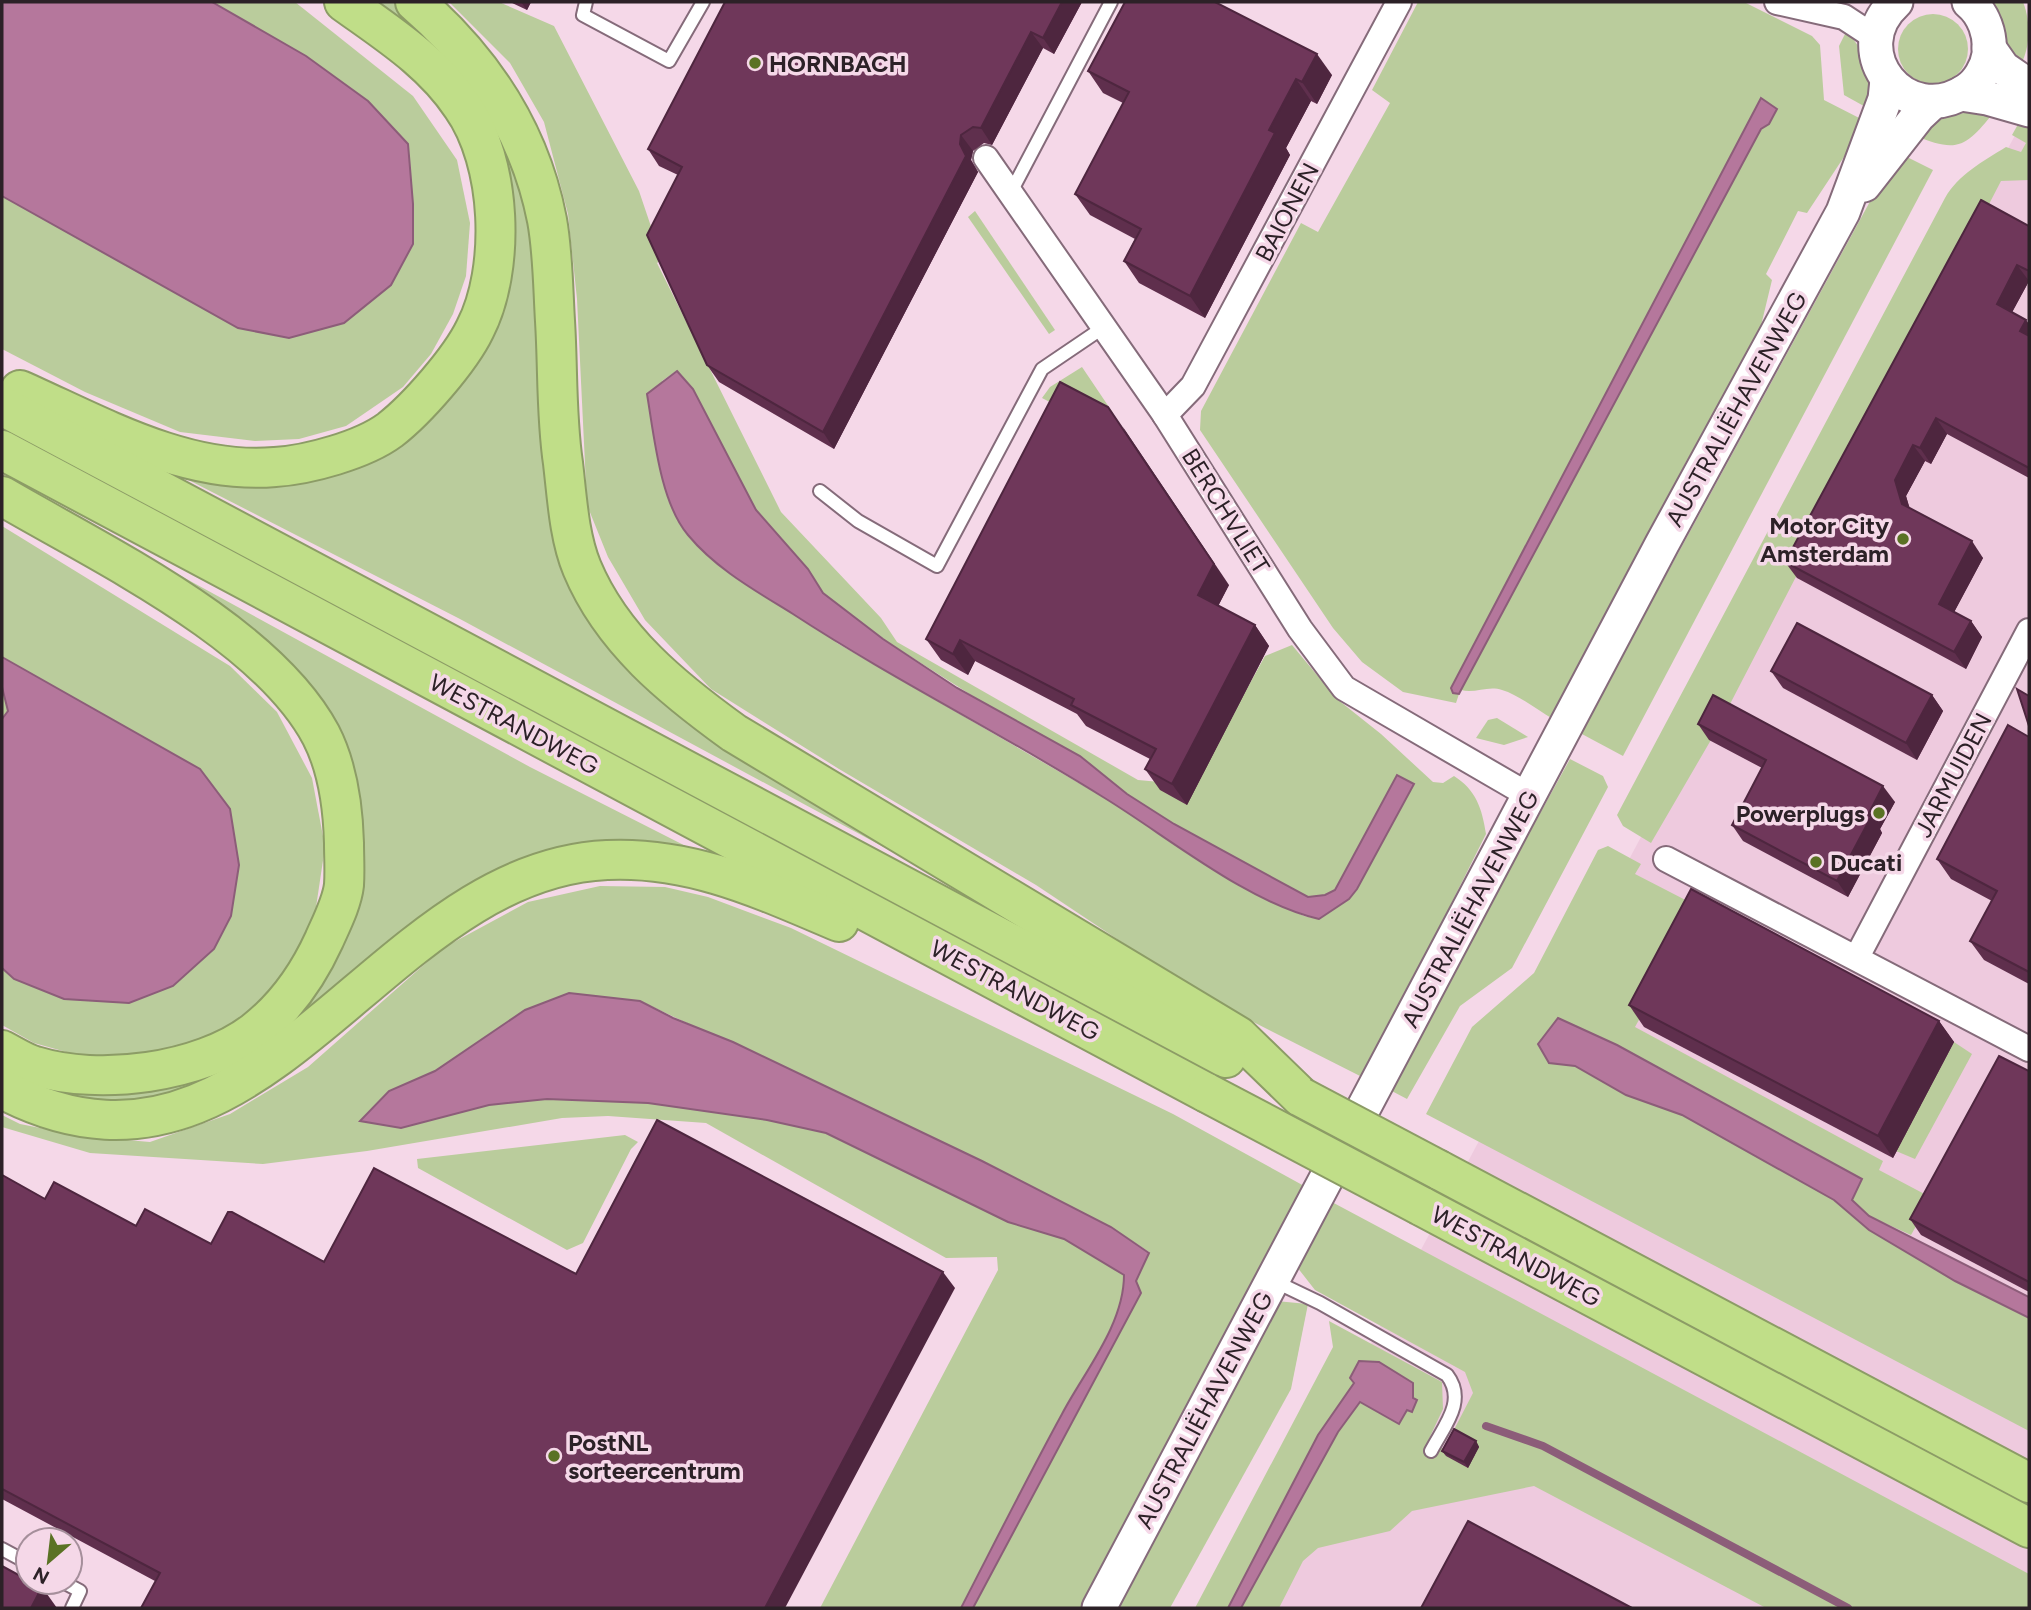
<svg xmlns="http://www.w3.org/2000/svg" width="2031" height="1610" font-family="Figtree,sans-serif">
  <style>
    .built { fill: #eecade }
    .green { fill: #bacc9c; fill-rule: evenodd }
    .water { fill: #b5779c; stroke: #8c5d79; stroke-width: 2 }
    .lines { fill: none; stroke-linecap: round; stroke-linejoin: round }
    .stream { stroke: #8c5d79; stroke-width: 8 }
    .lane-casing { stroke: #856b7a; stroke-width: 16 }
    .street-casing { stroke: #856b7a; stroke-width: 28 }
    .secondary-casing { stroke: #856b7a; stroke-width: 37 }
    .highway-casing { stroke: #8c9c66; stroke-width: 42 }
    .lane { stroke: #fff; stroke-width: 12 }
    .street { stroke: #fff; stroke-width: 24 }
    .secondary { stroke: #fff; stroke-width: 33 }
    .highway { stroke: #c0de88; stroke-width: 38 }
    .highway-bridge-casing { stroke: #8c9c66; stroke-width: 42; stroke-linecap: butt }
    .highway-bridge { stroke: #c0de88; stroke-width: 38 }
    .wall { fill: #5f2f4d }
    .shaded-wall { fill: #4e263f }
    .building { fill: #6f375a; stroke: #4e263f; stroke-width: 2 }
    .poi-dot { fill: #5a7224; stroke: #f5d8e8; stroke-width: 2.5 }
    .labels { text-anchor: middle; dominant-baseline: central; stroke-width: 7; stroke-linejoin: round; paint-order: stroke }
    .poi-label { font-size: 24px; font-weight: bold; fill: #2c2127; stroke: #f5d8e8; text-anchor: start }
    .street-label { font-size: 24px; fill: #2c2127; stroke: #f5d8e8 }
  </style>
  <rect width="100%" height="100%" fill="#f5d8e8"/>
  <polygon class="built" points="2029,109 2029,1608 1230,1608"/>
  <g class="green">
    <polygon points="2,2 295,2 413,96 457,160 470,223 466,276 453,314 431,354 403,387 346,426 299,439 255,441 180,432 85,392 2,349"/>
    <polygon points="358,2 393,2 462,64 522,177 584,594 980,899 460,619 132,451 263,478 444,398 500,182"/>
    <path d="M449,2H499L554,26L639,191L662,259L657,263L781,512L881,618L897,642L1138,780L1182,784L1234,712L1265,656L1292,645L1337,699L1381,734L1433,782L1443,783L1454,776C1476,790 1482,808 1486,834L1364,1078L1204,997L1036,885L839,769L711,689L645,620L608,557L587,505L577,299L568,214L544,122L510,63ZM676,371L693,389L756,510L808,569L823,593L883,639L1174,824L1308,897L1325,895L1335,890L1397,776L1414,784L1319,919L1304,916L1247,889L1103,797L837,643L662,381Z"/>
    <path d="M1418,2H1744L1812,36L1820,45L1824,100L1867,122L1807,213L1798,211L1766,274L1772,280L1758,338L1686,462L1553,719C1537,710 1519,695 1502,690C1488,685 1475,694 1461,690L1761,129L1769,124L1776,109L1761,99L1452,687L1459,694L1456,703L1403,692L1362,662L1333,628L1200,430L1201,411L1301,223L1318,232L1390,103L1372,90Z"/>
    <path d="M1994,2H2023C2031,22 2031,50 2018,69C2003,52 1993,25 1994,2Z"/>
    <circle cx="1933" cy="49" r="35"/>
    <path d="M1846,32C1870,54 1871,78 1871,110L1844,95L1839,46Z"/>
    <path d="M1978,110L1995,111C1966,147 1958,154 1914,135C1933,119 1954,115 1978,110Z"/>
    <path d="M2021,119L2029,123V180L2001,181L1715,733L1651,843L1623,826L1617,815L1945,198C1958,175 1983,161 2006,147L2021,152L2026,143L2012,135Z"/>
    <polygon points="1897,152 1933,170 1623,756 1580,733"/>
    <polygon points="975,211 1055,330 1049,334 968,217"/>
    <polygon points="1082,367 1113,413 1079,392 1067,411 1042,398 1050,387"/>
    <polygon points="2,478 530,767 727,867 566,856 203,1090 112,1104 52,1097 215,1066 348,918 325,721"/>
    <polygon points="2,526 230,666 277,712 312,778 325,847 315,914 289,967 251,1012 199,1043 149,1057 95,1060 34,1043 2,1025"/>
    <polygon points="1497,718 1528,737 1504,745 1476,738 1488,720"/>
    <polygon points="1570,759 1603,776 1608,787 1512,968 1460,1006 1407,1099 1388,1089"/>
    <polygon points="1608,846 1641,864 1635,874 1701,908 1635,1027 1883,1161 1879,1170 1932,1198 1911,1235 1869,1216 1852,1200 1861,1179 1617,1045 1558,1018 1575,1066 1626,1095 1682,1115 1733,1142 1834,1200 1869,1230 1955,1281 2029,1318 2029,1431 1426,1114 1472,1027 1534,973 1598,850"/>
    <path d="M600,886L665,887L708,897L791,928L1173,1114L1306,1187L1090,1596L1080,1608H973L1141,1293L1136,1281L1149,1252L1111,1227L982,1161L640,1001L569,993L525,1010L435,1071L389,1091L360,1121L401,1128L489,1105L547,1099L648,1103L767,1120L825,1133L899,1168L902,1166L1008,1222L1064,1239L1124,1275C1124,1325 1085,1371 1062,1414C1027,1478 994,1544 961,1608H820L998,1270L997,1257L946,1258L706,1123L608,1116L562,1118L367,1151L263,1164L90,1153L2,1127V1115L20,1124L81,1136L150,1142L230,1114L308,1067L443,948L528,902Z"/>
    <polygon points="1954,1042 1972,1054 1915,1159 1896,1151"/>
    <polygon points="625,1135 638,1142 631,1149 583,1243 567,1250 418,1168 417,1159"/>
    <polygon points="1330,1201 2029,1574 2029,1608 1766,1608 1534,1486 1412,1511 1390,1531 1318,1548 1303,1561 1279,1608 1195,1608 1333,1347 1329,1321 1442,1382 1443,1409 1427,1443 1444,1449 1473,1393 1465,1372 1315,1290 1297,1267"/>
    <polygon points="1276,1301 1308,1304 1291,1389 1170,1608 1115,1608"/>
  </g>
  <g class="water">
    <polygon points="2,2 212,2 306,56 368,101 408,144 413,204 413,244 391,285 344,323 289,338 238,328 2,196"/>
    <polygon points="1761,98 1777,109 1769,124 1761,129 1461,690 1459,694 1453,693 1451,688"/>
    <path d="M677,371L693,389L756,510L808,569L823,593L883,639L957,688L1080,756L1127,794L1174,824L1308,897L1325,895L1335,890L1397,775L1414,784L1357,889L1349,899L1319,919C1246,902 1167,836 1103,797C1001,733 894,680 793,614C756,591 716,569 688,535C660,502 654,435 647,394Z"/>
    <polygon points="2,657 200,769 230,809 239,865 231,916 214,949 173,986 129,1003 64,999 14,979 2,968 2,719 8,711 2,687"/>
    <path d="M569,993L640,1001L673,1018L733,1042L982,1161L1111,1227L1149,1253L1136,1281L1141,1293L973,1608H961C994,1544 1027,1478 1062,1414C1084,1372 1124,1325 1124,1275L1064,1239L1008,1222L826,1133L767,1120L648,1103L547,1099L489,1105L401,1128L360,1121L389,1091L435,1071L525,1010Z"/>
    <polygon points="1558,1018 1617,1045 1862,1179 1852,1200 1869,1216 2029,1297 2029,1318 1955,1281 1869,1230 1834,1200 1682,1115 1626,1095 1575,1066 1549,1063 1538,1044"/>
    <polygon points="1359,1361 1379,1362 1413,1383 1413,1398 1417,1400 1412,1412 1407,1410 1399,1424 1360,1402 1338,1432 1241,1608 1228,1608 1318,1435 1354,1383 1350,1378"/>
  </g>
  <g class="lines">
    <polyline class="stream" points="1486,1426 1543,1446 1848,1608"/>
    <g class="lane-casing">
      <g id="lane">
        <polyline points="586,2 583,15 669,61 703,2"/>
        <polyline points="1011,192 1111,2"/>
        <polyline points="820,491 858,521 937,566 1042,369 1104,327"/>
        <path d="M1272,1280L1320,1303L1447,1375C1467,1401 1444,1426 1431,1451"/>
        <polyline points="2,1549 28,1563"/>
        <polyline points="63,1582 80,1591 72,1608"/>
      </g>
    </g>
    <g class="street-casing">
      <g id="street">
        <polyline points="1777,2 1844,17 1876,38"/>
        <polyline points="986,158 1165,415 1300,629 1344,688 1530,796"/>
        <polyline points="1165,415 1193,386 1399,2"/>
        <polyline points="1666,859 2029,1049"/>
        <polyline points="1857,957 2029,631"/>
      </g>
    </g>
    <g class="secondary-casing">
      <g id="secondary">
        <path d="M1896,2C1842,51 1906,131 1967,90C1978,83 1987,68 1989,54C1991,35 1984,14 1969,2"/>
        <polyline points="1989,48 2003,68 2029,86"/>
        <polyline points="1961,94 1987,98 2029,110"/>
        <polyline points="1864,185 1918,116 1933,102"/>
        <polyline points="1099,1608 1662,544 1843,212 1885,99 1887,80"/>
      </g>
    </g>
    <g class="highway-casing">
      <g id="highway">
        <path d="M415,2C482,60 530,132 547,220C553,252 553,288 555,321C558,369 556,416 563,463C567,497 569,537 582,568C612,640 673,689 734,733L1238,1036L1301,1097"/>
        <path d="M20,390C99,425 185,475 275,467C308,465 363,450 390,430C417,409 460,360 475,329C506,269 502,162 462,106C432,61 387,33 344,2"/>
        <polyline points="2,406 1226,1058"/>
        <polyline points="2,450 1207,1093"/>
        <path d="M2,496C101,554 266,632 321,735C338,768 343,806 344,843C344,857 345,871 344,885C342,903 331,924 324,940C308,975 285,1008 254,1032C200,1073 99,1086 35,1066C24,1063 12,1055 2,1050"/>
        <path d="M2,1089C259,1225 374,870 607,860C692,856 763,890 839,922"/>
        <polyline points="1439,1170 2029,1483"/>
        <polyline points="1421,1206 2029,1528"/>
      </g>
    </g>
    <use href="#lane" class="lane"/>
    <use href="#street" class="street"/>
    <use href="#secondary" class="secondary"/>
    <use href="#highway" class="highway"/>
    <g class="highway-bridge-casing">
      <g id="highway-bridge">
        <polyline points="1207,1093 1421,1206"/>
        <polyline points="1301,1097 1439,1170"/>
      </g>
    </g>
    <use href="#highway-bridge" class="highway-bridge"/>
  </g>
  <g class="wall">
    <polygon points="510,2 531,2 527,10"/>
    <polygon points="725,2 1082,2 1054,54 1043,48 992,145 984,143 973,151 971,160 978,172 834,449 719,382 707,365 678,175 659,166 648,149"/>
    <polygon points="1088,71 1332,75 1317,104 1311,101 1286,148 1290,155 1205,318 1139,283 1124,261 1135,239 1090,215 1075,194 1123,103 1103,93"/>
    <polygon points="2029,226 2029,281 2012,312 2029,324 2029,478 1947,434 1931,464 1925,461 1906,496 1910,509 1983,558 1954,612 1971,621 1982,637 1966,669 1797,578 1785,562"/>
    <polygon points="1229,585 1218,606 1255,625 1269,646 1187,805 1160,790 1145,769 1150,759 1086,726 1077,714 975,661 968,675 941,660 926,639"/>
    <polygon points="1771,671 1932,695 1943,711 1917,760 1783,688"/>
    <polygon points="1698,724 1895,802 1880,829 1882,833 1848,897 1743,841 1732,825 1762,768 1709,740"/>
    <polygon points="2029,737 2029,984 1984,960 1970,941 1992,901 1951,879 1937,859"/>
    <polygon points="1629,1005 1939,1021 1954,1042 1893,1158 1644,1027"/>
    <polygon points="2029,1071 2029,1292 1921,1235 1910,1219"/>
    <polygon points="2,1175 45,1199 136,1226 211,1244 324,1262 576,1274 955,1288 155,1581 2,1499"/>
    <polygon points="1476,1441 1479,1447 1468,1468 1446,1456 1442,1451"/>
  </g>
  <g class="shaded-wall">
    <polygon points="521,2 531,2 527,10"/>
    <polygon points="1062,2 1082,2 1054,54 1043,38"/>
    <polygon points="1031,32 1043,48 992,145 981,128"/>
    <polygon points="1317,54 1332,75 1317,104 1302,82"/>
    <polygon points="1296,79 1311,101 1286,148 1290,155 1205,318 1190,296 1269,130"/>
    <polygon points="961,135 973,151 971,160 978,172 834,449 823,432 960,144"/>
    <polygon points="2017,265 2029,281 2008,320 1997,304"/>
    <polygon points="2026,320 2029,324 2029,344 2020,331"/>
    <polygon points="1936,418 1947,434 1931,464 1920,448"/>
    <polygon points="1123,427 1229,585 1213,616 1198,595"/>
    <polygon points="1913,445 1925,461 1906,496 1913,521 1902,504 1895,480"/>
    <polygon points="1972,541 1983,558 1950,620 1939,604"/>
    <polygon points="1971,621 1982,637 1966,669 1954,652"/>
    <polygon points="1255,625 1269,646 1187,805 1172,784"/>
    <polygon points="960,640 975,661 968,675 953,654"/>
    <polygon points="1932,695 1943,711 1917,760 1906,743"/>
    <polygon points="1883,786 1895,802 1880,829 1882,833 1848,897 1837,881 1868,815"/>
    <polygon points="1939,1021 1954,1042 1893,1158 1878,1136"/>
    <polygon points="943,1272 955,1288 785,1608 765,1608"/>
    <polygon points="1476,1441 1479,1447 1468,1468 1464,1462"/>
    <polygon points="42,1587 57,1608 31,1608"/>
  </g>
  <g class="building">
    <polygon points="725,2 1062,2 1043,38 1031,32 981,128 973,127 961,135 960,144 966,156 823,432 707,365 647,235 682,167 648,149"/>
    <polygon points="1125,2 1215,2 1317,54 1302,82 1296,79 1269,130 1275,133 1190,296 1124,261 1141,229 1075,194 1129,92 1088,71"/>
    <polygon points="1981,200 2029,226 2029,271 2017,265 1997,304 2026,320 2020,331 2029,336 2029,468 1936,418 1920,448 1913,445 1895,480 1902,504 1972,541 1939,604 1971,621 1954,652 1785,562"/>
    <polygon points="1060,382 1108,407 1214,564 1198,595 1255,625 1172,784 1145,769 1156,749 1071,705 1074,699 960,640 953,654 926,639"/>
    <polygon points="1797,623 1932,695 1906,743 1771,671"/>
    <polygon points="2017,689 2029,696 2029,726"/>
    <polygon points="1713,695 1883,786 1868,815 1871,817 1837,881 1732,825 1766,760 1698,724"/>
    <polygon points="2008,725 2029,737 2029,972 1970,941 1997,891 1937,859"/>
    <polygon points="1691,889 1939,1021 1878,1136 1629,1005"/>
    <polygon points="1999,1056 2029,1071 2029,1282 1910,1219"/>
    <polygon points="657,1120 943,1272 765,1608 141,1608 160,1573 2,1489 2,1175 45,1199 54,1182 136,1226 145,1209 211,1244 228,1212 232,1212 324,1262 374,1168 576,1274"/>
    <polygon points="1454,1429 1476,1441 1464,1462 1442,1451"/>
    <polygon points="1468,1521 1632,1608 1421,1608"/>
    <polygon points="2,1566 28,1580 28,1582 33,1582 42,1587 31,1608 2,1608"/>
  </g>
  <g class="poi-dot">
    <circle cx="755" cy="63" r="7"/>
    <circle cx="1903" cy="539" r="7"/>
    <circle cx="1879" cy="813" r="7"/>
    <circle cx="1816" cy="862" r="7"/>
    <circle cx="554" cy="1456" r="7"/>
  </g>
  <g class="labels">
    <g class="poi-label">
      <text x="769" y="63">HORNBACH</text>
      <text x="1889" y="525" text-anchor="end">Motor City<tspan x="1889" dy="28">Amsterdam</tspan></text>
      <text x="1865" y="813" text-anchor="end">Powerplugs</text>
      <text x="1830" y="862">Ducati</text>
      <text x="568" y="1442">PostNL<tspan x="568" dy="28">sorteercentrum</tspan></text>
    </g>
    <g class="street-label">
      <text transform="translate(1287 212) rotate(-62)">BAIONEN</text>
      <text transform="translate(1736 409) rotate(-61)">AUSTRALIËHAVENWEG</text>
      <text transform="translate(1226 511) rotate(58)">BERCHVLIET</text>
      <text transform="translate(514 724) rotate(28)">WESTRANDWEG</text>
      <text transform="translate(1953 775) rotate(-62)">JARMUIDEN</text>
      <text transform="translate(1470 909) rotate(-62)">AUSTRALIËHAVENWEG</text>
      <text transform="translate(1015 990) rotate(28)">WESTRANDWEG</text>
      <text transform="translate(1516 1256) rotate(28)">WESTRANDWEG</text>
      <text transform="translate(1204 1410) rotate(-62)">AUSTRALIËHAVENWEG</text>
    </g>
  </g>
  <rect width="2031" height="1610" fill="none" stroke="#2c2127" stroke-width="7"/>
  <g transform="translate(49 1561) rotate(208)"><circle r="33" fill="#f5d8e8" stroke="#a58f9b" stroke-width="2"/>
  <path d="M0-5L12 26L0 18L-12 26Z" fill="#5a7224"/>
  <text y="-10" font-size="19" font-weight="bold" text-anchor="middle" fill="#2c2127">N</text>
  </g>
</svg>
